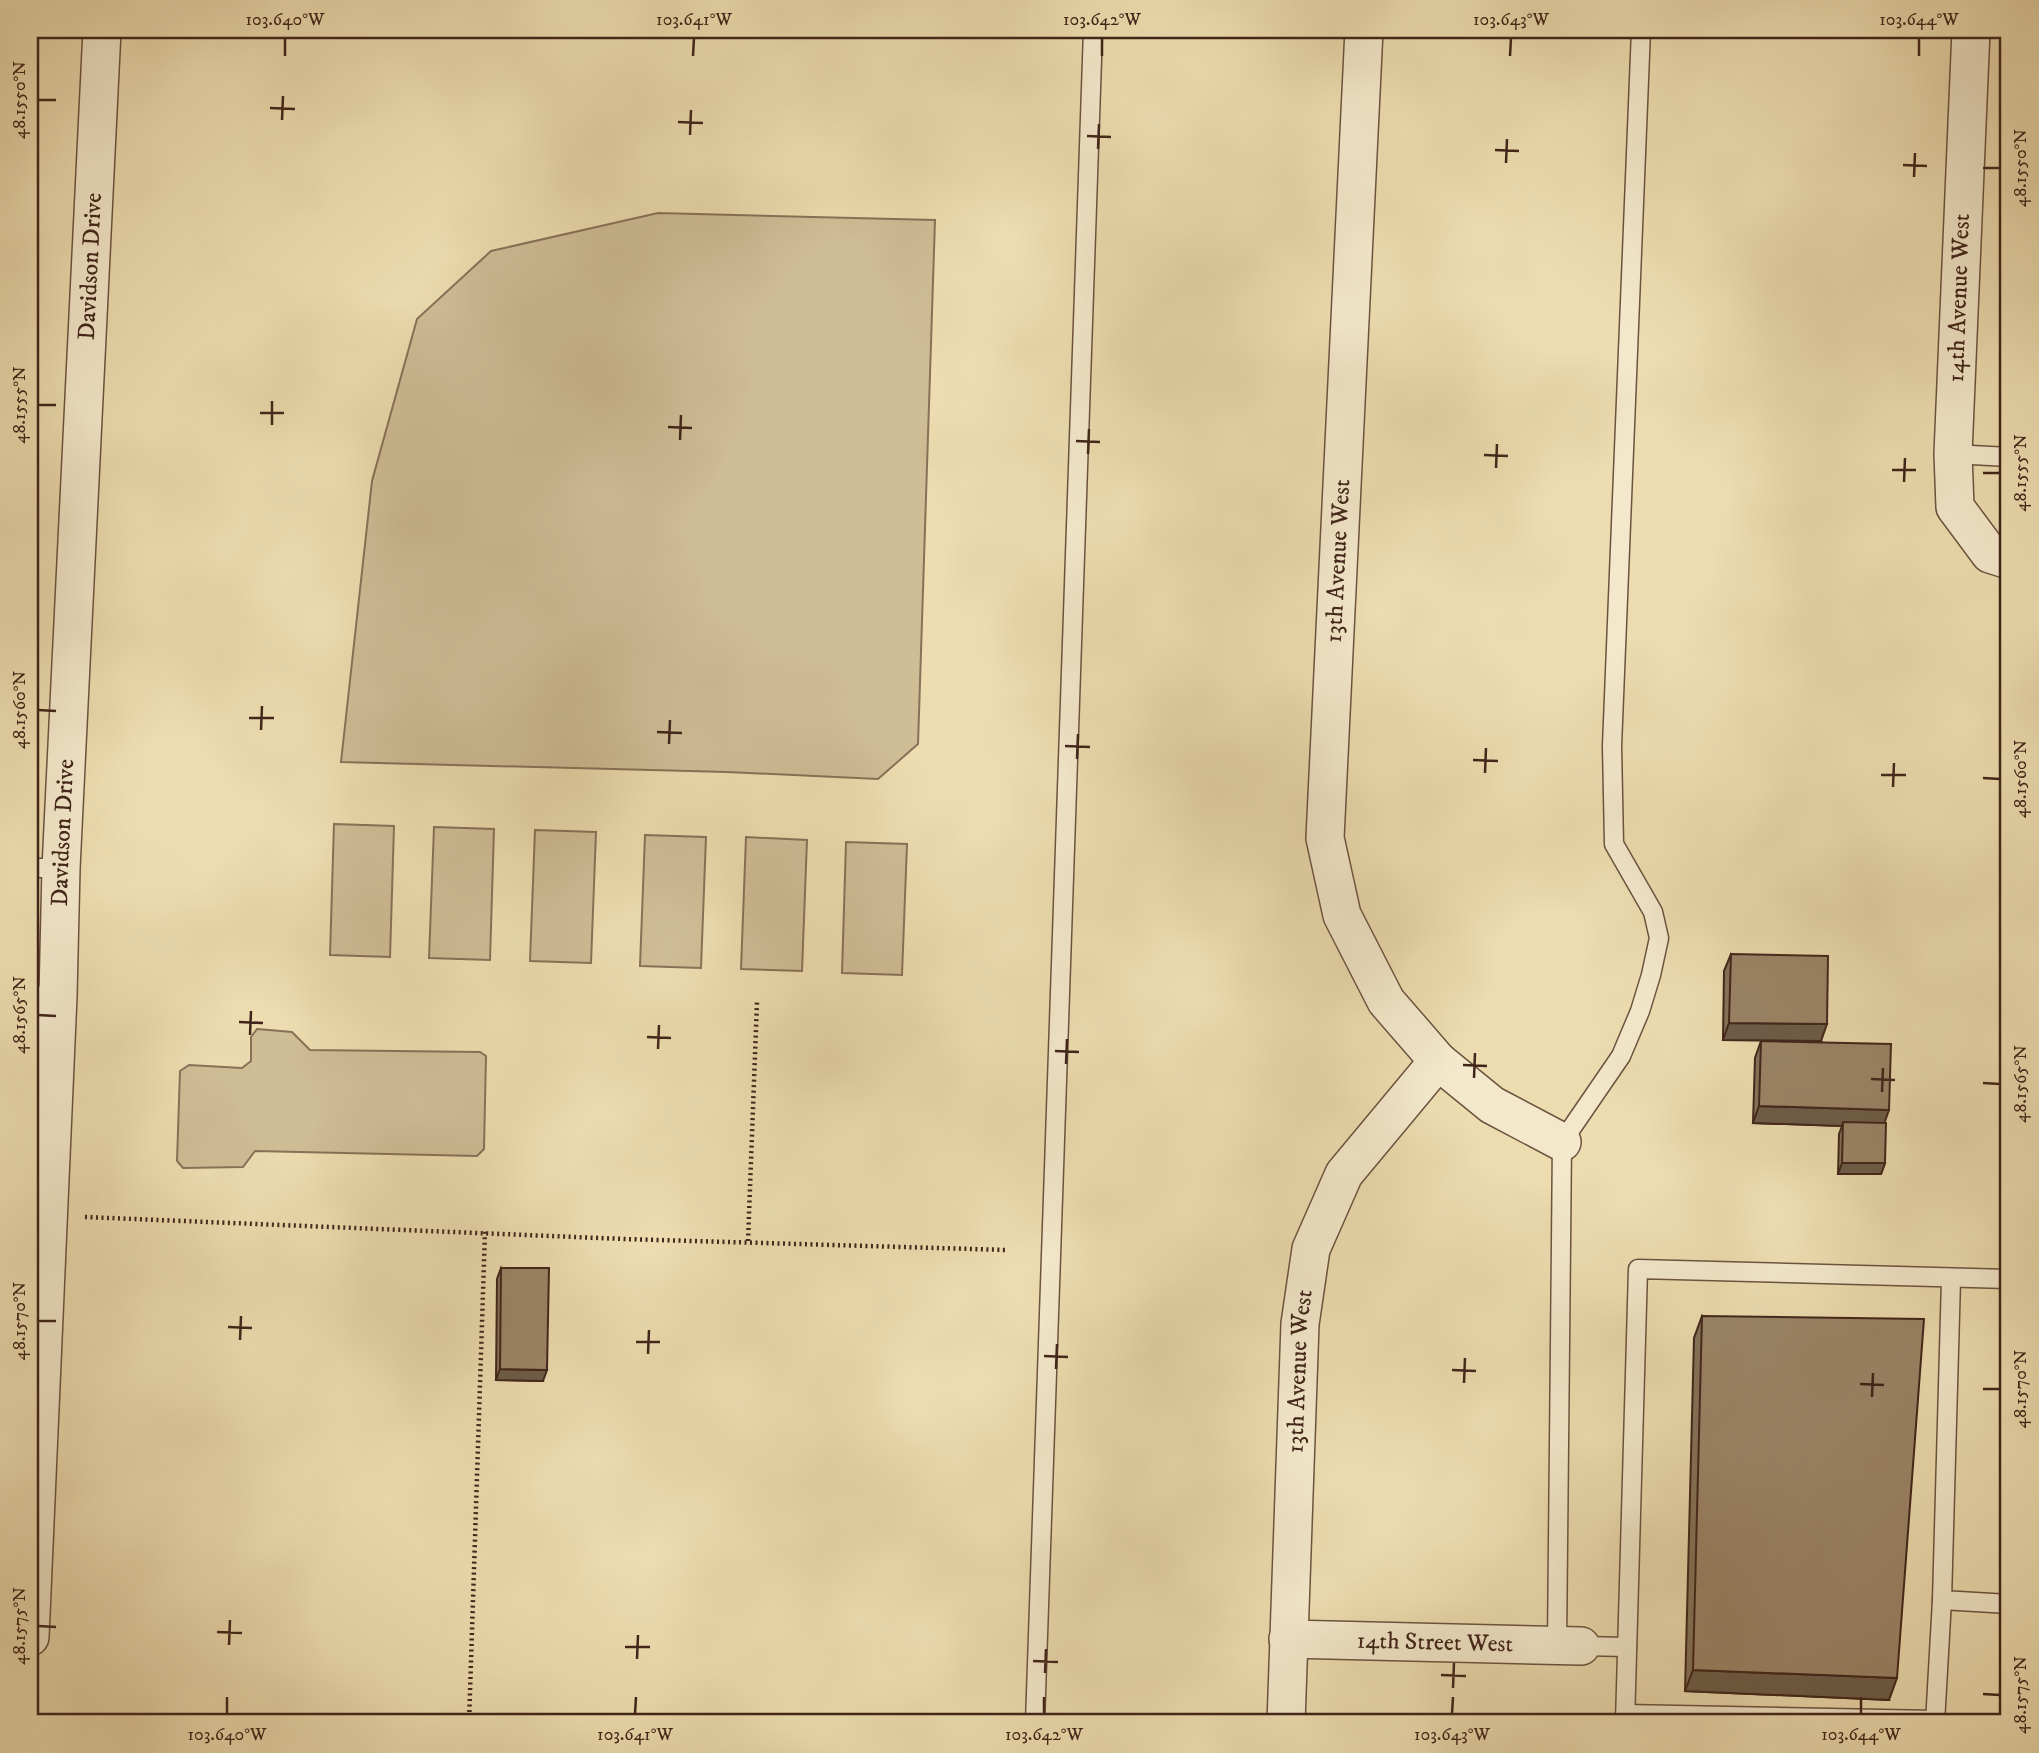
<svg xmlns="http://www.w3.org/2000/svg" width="2039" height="1753" font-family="'IM FELL DW Pica',serif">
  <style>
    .green { fill: #cfbd96; stroke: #887158; stroke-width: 2 }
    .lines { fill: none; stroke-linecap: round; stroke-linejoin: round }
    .service-casing { stroke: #6c533f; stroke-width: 21 }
    .minor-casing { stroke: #6c533f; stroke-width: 40 }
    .path { stroke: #41251a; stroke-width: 4.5; stroke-dasharray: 2 3.5; stroke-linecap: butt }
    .service { stroke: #f3e8cb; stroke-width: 18 }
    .minor { stroke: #f3e8cb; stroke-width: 37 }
    .wall { fill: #847259; stroke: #41251a; stroke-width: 2 }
    .shaded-wall { fill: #6c5c48; stroke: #41251a; stroke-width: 2 }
    .building { fill: #9a8467; stroke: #41251a; stroke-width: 2 }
    .ticks { fill: none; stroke: #41251a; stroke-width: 2.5 }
    .labels { text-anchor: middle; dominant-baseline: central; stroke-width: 5; stroke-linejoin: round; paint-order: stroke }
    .street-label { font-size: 24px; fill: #41251a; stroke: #f3e8cb }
    .neatline { fill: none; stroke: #41251a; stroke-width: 2.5 }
    .ticks-label { font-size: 18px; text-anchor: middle; fill: #41251a }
  </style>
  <rect width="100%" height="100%" fill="#ecdcaf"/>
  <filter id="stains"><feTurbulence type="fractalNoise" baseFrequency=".00286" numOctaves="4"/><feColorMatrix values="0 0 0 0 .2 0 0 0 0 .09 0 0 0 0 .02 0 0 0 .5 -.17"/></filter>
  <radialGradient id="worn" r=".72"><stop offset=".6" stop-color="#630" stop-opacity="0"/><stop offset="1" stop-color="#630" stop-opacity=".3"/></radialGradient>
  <g class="green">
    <polygon points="658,213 935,220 918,744 878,779 727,772 341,762 372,481 417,319 491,251"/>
    <polygon points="334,824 394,826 390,957 330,955"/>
    <polygon points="434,827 494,829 490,960 429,958"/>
    <polygon points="535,830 596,832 591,963 530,961"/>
    <polygon points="645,835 706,837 701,968 640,966"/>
    <polygon points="746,837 807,840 802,971 741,969"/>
    <polygon points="846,842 907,844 902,975 842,973"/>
    <polygon points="257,1029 292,1032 310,1050 480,1052 486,1056 484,1149 477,1156 255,1151 243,1167 183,1168 177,1161 180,1071 189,1065 242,1068 251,1061 251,1037"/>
  </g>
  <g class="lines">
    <g class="service-casing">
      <g id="service">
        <polyline points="1953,454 2009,457"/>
        <polyline points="30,868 61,868"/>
        <polyline points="30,995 58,996"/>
        <polyline points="1951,1279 1942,1600 2009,1604"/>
        <polyline points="1557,1645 1562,1142 1621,1056 1640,1011 1651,975 1659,938 1653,912 1614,844 1612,746 1641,30"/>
        <polyline points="1581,1646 1627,1647"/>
        <polyline points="1625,1714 1935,1720"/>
        <polyline points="1035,1723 1093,30"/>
        <polyline points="1625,1723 1638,1269 2009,1279"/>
        <polyline points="1935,1723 1942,1600"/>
      </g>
    </g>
    <g class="minor-casing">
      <g id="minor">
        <polyline points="1364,30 1325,838 1342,915 1386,1001 1438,1061 1492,1105 1562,1142"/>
        <polyline points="1971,30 1953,454 1955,507 1990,554 2009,560"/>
        <path id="s1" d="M30,1637L58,996L61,868L102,30"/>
        <path id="s2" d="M1288,1639L1581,1646"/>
        <path id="s3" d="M1286,1723L1300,1324L1311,1249L1344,1174L1438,1061"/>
      </g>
    </g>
    <g class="path">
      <polyline points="85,1217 624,1239 1007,1250"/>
      <polyline points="748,1241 757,1002"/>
      <polyline points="469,1723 485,1231"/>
    </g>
    <use href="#service" class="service"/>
    <use href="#minor" class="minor"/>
  </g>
  <g class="wall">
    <polygon points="1731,954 1821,1041 1723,1040 1724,971"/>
    <polygon points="1761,1041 1885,1123 1885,1163 1881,1174 1838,1174 1839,1134 1842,1126 1753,1123 1755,1058"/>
    <polygon points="501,1268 543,1381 496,1380 497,1279"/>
    <polygon points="1702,1316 1889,1700 1685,1691 1694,1338"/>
  </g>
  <g class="shaded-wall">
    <polygon points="1729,1023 1827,1024 1821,1041 1723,1040"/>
    <polygon points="1759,1106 1889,1110 1883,1127 1843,1122 1842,1126 1753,1123"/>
    <polygon points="1842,1163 1885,1163 1881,1174 1838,1174"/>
    <polygon points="500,1369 547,1370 543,1381 496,1380"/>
    <polygon points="1693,1670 1897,1678 1889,1700 1685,1691"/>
  </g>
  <g class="building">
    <polygon points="1731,954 1828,956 1827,1024 1729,1023"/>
    <polygon points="1761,1041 1891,1044 1889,1110 1759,1106"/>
    <polygon points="1843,1122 1886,1123 1885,1163 1842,1163"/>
    <polygon points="501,1268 549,1268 547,1370 500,1369"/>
    <polygon points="1702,1316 1924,1319 1897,1678 1693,1670"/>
  </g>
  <path class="ticks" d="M285,56V38M693,56L694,38M1102,56V38M1510,56L1511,38M1919,56V38M38,100H56M270,108L295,109M282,120L283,96M678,122L703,123M690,135L691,110M1087,136L1111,137M1098,149L1099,124M1495,150L1519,151M1506,163L1507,139M1903,165L1927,166M1983,168H2000M1914,177L1915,153M38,405H56M260,413H284M272,425V401M668,427L692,428M680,440L681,415M1076,441L1100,442M1088,454L1089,429M1484,455L1508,456M1496,468L1497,444M1892,470H1916M1983,473H2000M1904,482L1905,458M38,710L56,711M249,718H274M261,730L262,706M657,732L682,733M669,744L670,720M1065,746L1090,747M1077,759L1078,734M1473,760L1498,761M1485,773L1486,748M1881,775H1906M1983,778L2000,779M1893,787L1894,763M38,1015L56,1016M239,1022L263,1023M250,1035L251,1011M647,1037L671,1038M658,1049L659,1025M1055,1051L1079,1052M1066,1064L1067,1039M1463,1065L1487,1066M1474,1078L1475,1053M1871,1079L1895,1080M1983,1083L2000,1084M1882,1092L1883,1068M38,1321H56M228,1327L252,1328M240,1340L241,1316M636,1342H660M648,1354L649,1330M1044,1356L1068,1357M1056,1369L1057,1344M1452,1370L1476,1371M1464,1383L1465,1358M1860,1384L1884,1385M1983,1389H2000M1872,1397L1873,1373M38,1626L56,1627M217,1632L242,1633M229,1645L230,1620M625,1647H650M637,1659L638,1635M1033,1661L1058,1662M1045,1673L1046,1649M1441,1675L1466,1676M1453,1688L1454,1663M1983,1694L2000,1695M227,1714V1697M635,1714L636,1697M1044,1714V1697M1452,1714L1453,1697M1861,1714V1697"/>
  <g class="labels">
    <g class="street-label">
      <text stroke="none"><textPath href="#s1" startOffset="1372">Davidson Drive</textPath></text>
      <text transform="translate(1959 298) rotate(-88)">14th Avenue West</text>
      <text transform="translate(1338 561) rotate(-87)">13th Avenue West</text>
      <text stroke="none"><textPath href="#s1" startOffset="805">Davidson Drive</textPath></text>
      <text stroke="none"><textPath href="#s3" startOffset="352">13th Avenue West</textPath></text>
      <text stroke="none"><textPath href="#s2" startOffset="147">14th Street West</textPath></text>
    </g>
  </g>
  <rect width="2039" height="1753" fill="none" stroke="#ecdcaf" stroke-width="77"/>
  <rect x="38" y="38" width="1962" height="1676" class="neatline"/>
  <g class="ticks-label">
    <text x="285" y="25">103.640°W</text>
    <text x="694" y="25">103.641°W</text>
    <text x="1102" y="25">103.642°W</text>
    <text x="1511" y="25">103.643°W</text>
    <text x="1919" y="25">103.644°W</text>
    <text transform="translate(19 100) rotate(-90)" y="6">48.1550°N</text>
    <text transform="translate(2020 168) rotate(-90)" y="6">48.1550°N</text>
    <text transform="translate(19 405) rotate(-90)" y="6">48.1555°N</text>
    <text transform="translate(2020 473) rotate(-90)" y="6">48.1555°N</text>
    <text transform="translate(19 710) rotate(-90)" y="6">48.1560°N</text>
    <text transform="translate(2020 779) rotate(-90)" y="6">48.1560°N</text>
    <text transform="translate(19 1015) rotate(-90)" y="6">48.1565°N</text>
    <text transform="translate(2020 1084) rotate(-90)" y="6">48.1565°N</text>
    <text transform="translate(19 1321) rotate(-90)" y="6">48.1570°N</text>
    <text transform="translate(2020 1389) rotate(-90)" y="6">48.1570°N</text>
    <text transform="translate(19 1626) rotate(-90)" y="6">48.1575°N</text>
    <text transform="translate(2020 1695) rotate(-90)" y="6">48.1575°N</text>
    <text x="227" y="1740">103.640°W</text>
    <text x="635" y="1740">103.641°W</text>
    <text x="1044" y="1740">103.642°W</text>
    <text x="1452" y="1740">103.643°W</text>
    <text x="1861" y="1740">103.644°W</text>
  </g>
  <rect width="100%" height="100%" filter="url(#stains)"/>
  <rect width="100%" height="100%" fill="url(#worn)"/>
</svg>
